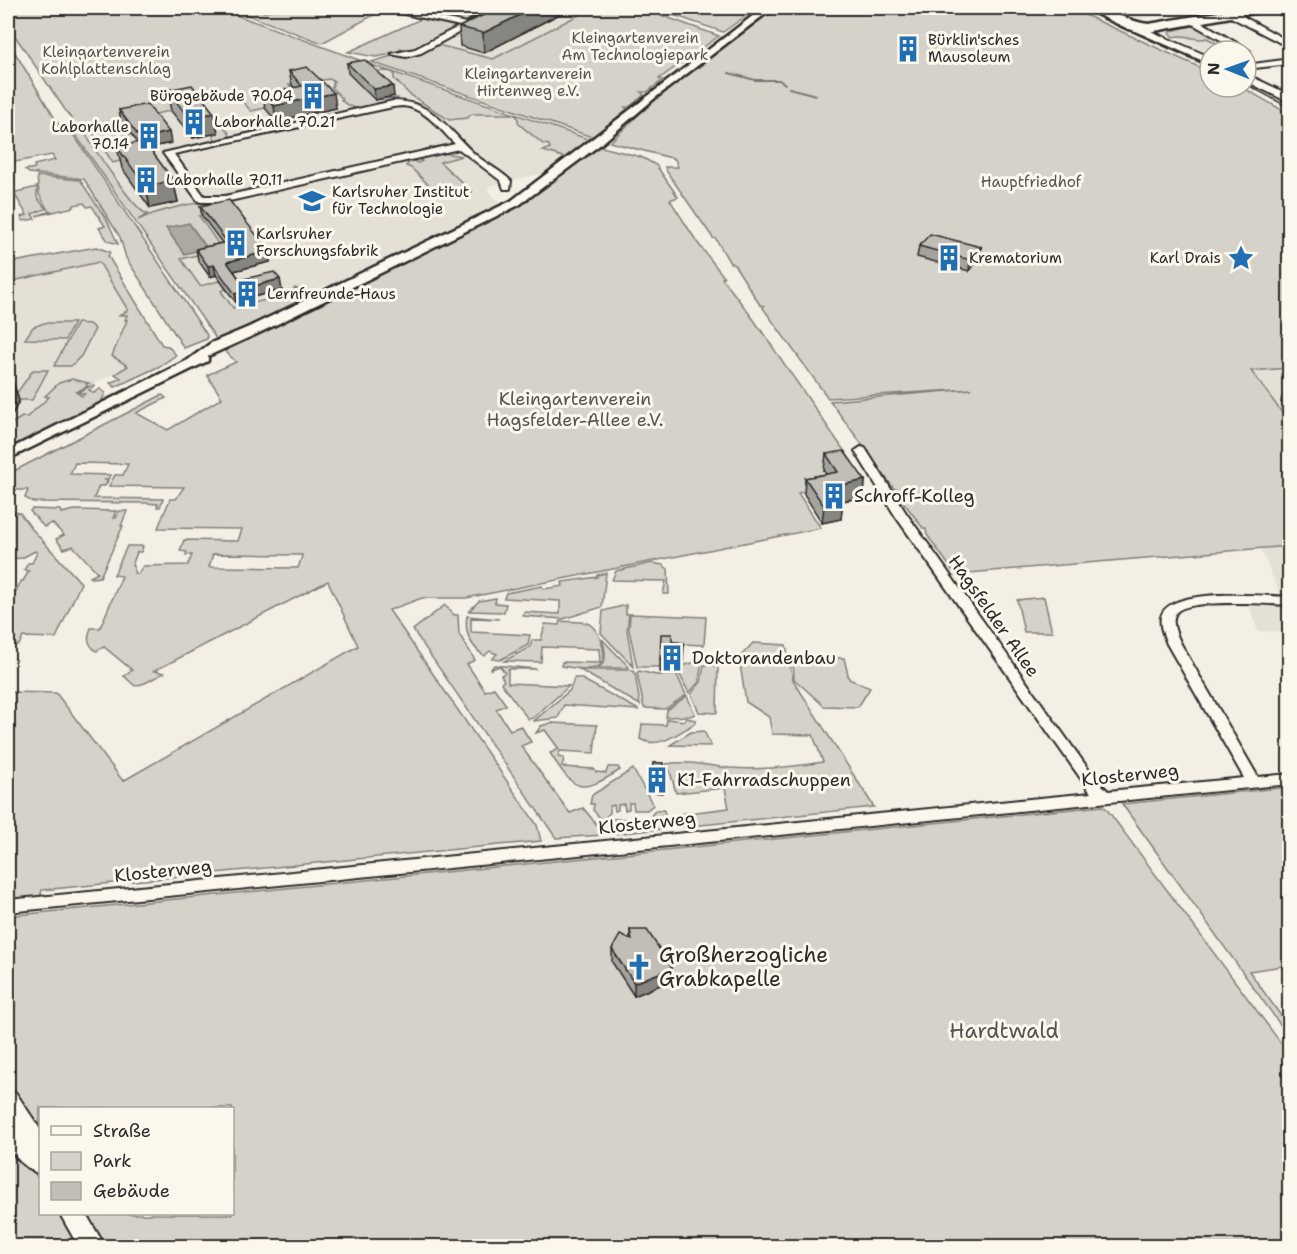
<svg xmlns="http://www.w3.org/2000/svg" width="1297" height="1254" font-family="'Shantell Sans',sans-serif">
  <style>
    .built { fill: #e4e0d6 }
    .green { fill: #d5d2c9; stroke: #807e7a; stroke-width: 1.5; fill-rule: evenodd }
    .water { fill: #aca9a2; stroke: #787772; stroke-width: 1.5 }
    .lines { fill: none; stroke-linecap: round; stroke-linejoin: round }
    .stream { stroke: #787772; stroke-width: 2 }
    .minor-casing { stroke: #2b2b2b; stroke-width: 4 }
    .tertiary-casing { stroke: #2b2b2b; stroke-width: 5 }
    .secondary-casing { stroke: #2b2b2b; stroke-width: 4 }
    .primary-casing { stroke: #2b2b2b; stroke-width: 5 }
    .minor { fill: #fbf7ec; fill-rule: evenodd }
    .tertiary { fill: #fbf7ec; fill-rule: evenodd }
    .secondary { fill: #fbf7ec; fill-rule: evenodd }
    .primary { fill: #fbf7ec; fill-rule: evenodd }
    .tram { stroke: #2b2b2b; stroke-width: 1.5 }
    .wall { fill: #a5a39d; stroke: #2b2b2b; stroke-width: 1.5 }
    .shaded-wall { fill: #86857f; stroke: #2b2b2b; stroke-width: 1.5 }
    .building { fill: #c0beb6; stroke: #2b2b2b; stroke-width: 1.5 }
    .labels { text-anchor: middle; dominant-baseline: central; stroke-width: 6; stroke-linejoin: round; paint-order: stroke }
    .far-park-label { font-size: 15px; fill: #565552; stroke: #fbf7ec }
    .far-poi-label { font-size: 15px; fill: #2b2b2b; stroke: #fbf7ec; text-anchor: start }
    .park-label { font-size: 18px; fill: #565552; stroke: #fbf7ec }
    .poi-label { font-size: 18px; fill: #2b2b2b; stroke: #fbf7ec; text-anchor: start }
    .street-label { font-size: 18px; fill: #2b2b2b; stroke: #fbf7ec }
    .near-poi-label { font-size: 21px; fill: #2b2b2b; stroke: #fbf7ec; text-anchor: start }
    .near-park-label { font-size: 21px; fill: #565552; stroke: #fbf7ec }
  </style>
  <rect width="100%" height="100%" fill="#f3efe4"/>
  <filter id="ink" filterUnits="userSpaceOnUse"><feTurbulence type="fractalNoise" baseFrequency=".0167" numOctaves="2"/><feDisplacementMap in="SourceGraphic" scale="12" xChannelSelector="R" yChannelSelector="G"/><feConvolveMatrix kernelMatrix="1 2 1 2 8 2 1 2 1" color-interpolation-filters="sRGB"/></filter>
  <g filter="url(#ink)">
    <g class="built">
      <polygon points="504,8 592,8 493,59 434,44"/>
      <polygon points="1077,8 1086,8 1122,24 1210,64 1210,68"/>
      <polygon points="1109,8 1205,8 1142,18 1128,16"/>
      <polygon points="1195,25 1238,51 1210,51 1210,55 1169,33 1171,31"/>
      <polygon points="366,63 576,136 580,148 548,172 489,186 490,188 487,189 499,202 498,208 338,285 319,287 315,291 320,292 218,338 71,121"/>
      <polygon points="104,259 138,315 127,315 112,355 129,366 84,389 91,394 8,435 8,282"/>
      <polygon points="1289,368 1289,422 1250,371"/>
      <polygon points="1289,546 1289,595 1280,595 1261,549"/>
      <polygon points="1249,605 1284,606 1289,620 1289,632 1258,631"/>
    </g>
    <g class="green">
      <path d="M8,8H217L359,60L356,62L366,63L585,138L588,140L566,158L543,151L550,148L549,145L543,144L519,124L517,116L512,114H472L467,118L449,120L409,94L394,79V73L388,71L349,73L375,99L398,98L397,102C379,105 356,116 341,100L343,99L332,88L334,81L329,79L289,85L316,113L306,115L294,102L251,111L235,93L202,99L229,133L230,138L216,141L212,134L217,133L195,106L119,121L124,129H127L131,134L125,135L121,129L115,131L134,157L113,163L91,130L84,131C92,146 135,211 147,214L138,220C153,212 199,200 217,202C222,203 225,206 230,208L199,216L222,249L181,259L200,286L234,277L233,286L221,291L233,308L286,295L295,288L321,293L217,340L70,127L69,122L72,120L9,27L11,26L8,25Z"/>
      <polygon points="228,8 247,8 266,12 276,8 374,8 459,27 416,49 401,49 392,54 376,57 348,52 421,19 383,10 322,43"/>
      <polygon points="392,8 490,8 462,23"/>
      <polygon points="592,8 641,8 719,36 659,79 663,80 647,92 641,92 644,95 629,107 625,107 627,109 595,136 589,136 371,62 392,56 410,57 434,44 493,59"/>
      <polygon points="653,8 757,8 723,32"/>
      <polygon points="776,8 1070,8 1210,72 1210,87 1242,87 1289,114 1289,368 1251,371 1289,422 1289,546 957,574 953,571 927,535 926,529 923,528 898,495 899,489 894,489 870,455 869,451 866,450 830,401 972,389 828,398 763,308 764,306 760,305 734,264 730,263 716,239 713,238 667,172 665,167 678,167 675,159 610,142 653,101 767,15 774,14 771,12"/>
      <path d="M1195,25L1238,51H1230L1207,38C1193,42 1188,33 1173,37L1169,33L1171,31Z"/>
      <polygon points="8,41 60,127 67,125 207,335 207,339 184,348 126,258 120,237 84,179 29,173 25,170 35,168 34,165 55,160 52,155 10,163 8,158"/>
      <path d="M598,146L641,157L656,165L678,197L670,200L697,242L724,277L722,278L754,320L852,462L825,466L824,471L829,477L821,488L798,493L821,528L466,598H422L389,610L537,825L541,841L42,890L40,898L8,901V692L56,693L123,781L358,646L328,581L154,671L164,673L145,683L135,686L124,676L132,670L104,647L96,651C87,644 87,637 91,628H100L122,576L114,575L127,546H143L141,552H137L132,566H134V573L138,574L143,566L188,565L192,555H186L187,552L180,551L184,540L238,541L242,529L158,528L170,499H176L184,487L109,486L115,475H123L128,464L75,463L70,474L111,475L108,479L105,480L108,481L105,486H99L94,498L163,499L160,507H157L158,504L145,503L33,502L25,498L28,490H8V474L162,395L166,398L136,413L168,430L222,398L207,375L236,362L225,351L519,204ZM213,554L302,555V556L298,568L209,567Z"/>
      <polygon points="442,153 462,156 440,162 472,192 454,197 431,192 435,191 411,168 406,166 411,160 418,163 422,161 417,159"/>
      <polygon points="37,176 80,180 107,220 118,244 108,241 99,228 105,226 92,206 87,207 84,203 74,205 74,207 36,216 51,211 48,210 39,194"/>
      <polygon points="37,187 37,197 46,209 32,214 35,219 23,221 21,217 27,215 15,195 8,196 8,194"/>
      <polygon points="96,247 110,252 108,256 162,345 168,346 176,355 160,366 115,387 110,383 121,378 115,374 128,366 112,356 127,320 125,320 127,315 120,315 128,310 99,262 8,282 8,263"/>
      <polygon points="44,323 74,323 65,340 25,339 33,327"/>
      <polygon points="77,323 89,324 95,329 81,356 71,366 54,366"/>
      <polygon points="33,370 48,370 32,400 12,400"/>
      <polygon points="72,379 89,383 86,384 88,386 76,392 82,396 85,394 78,392 93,385 95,386 89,390 94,393 100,389 105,393 100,406 8,450 8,426 22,417 27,417 49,397 45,396 59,383"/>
      <polygon points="32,509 60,510 61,513 74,510 116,511 113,518 116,518 119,511 127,511 121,526 123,526 100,577 91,578 90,577 98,573 73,546 64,549 56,539 64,535 52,523 44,527 30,511"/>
      <polygon points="8,511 20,513 31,528 81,583 56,638 23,637 19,645 8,645 8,608 21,581 23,581 29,571 24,570 28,563 32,563 37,553 35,551 22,558 8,559"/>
      <polygon points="652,563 663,565 668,569 669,594 663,594 666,581 612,580 616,571"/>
      <polygon points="606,573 602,607 563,619 523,616 524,612 560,614 560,601 504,598 506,593 542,586 544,589 563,586 562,582 597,577 597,575"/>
      <polygon points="1044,597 1052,632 1024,632 1017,600"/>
      <polygon points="496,598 495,603 506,604 504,612 469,611 479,601"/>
      <polygon points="445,605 454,615 458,615 459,634 475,660 467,664 485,691 494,688 506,705 496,709 510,730 521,726 531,742 521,746 566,808 570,813 583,808 598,826 603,835 556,838 413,630"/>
      <polygon points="626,605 626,614 629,614 627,630 633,666 601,633 603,611"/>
      <polygon points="630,614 706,617 704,645 683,644 661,667 637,667 629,630"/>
      <path d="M467,616L499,619L471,618V632L530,635L528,645L500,660L492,659L497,654L490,651L484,656C471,646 464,633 467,616Z"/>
      <path d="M560,621C568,622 582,621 589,624C601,630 612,664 595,668C584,671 571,667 561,666L562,662L600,663L599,649L542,647L541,662L504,661L530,647L532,640H541L545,624L559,625Z"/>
      <path d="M602,639L629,667V668H598C609,661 605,650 602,639Z"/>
      <path d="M753,643L786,645L793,680L874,807L682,827L680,814L729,808L725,788L676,793L669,768L666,764C688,760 709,766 730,768C760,770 793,767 823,762L813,735L772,734L769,717L746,702L739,658Z"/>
      <polygon points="793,657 844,658 849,679 870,688 858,707 824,706 794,679"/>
      <polygon points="702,660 699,682 689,693 679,673 679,667"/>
      <polygon points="494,665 536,669 508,669 508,683 569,686 533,718 528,719 501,683 504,681 501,675 505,673 500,666 491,669"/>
      <polygon points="704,665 718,666 717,713 699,712 691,694 701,682"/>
      <polygon points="580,670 632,670 635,673 640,705"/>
      <polygon points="639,671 656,675 677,675 686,695 665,709 644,708 637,673"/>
      <polygon points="574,678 580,678 639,710 564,705 558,718 534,721 570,690"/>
      <polygon points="687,696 695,714 690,716 666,717 667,710"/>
      <path d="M686,718L696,720L694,724C678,733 659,750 640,739L642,724L666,725L667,719L685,721Z"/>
      <path d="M551,723L597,725L594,753L560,751L558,757L564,758L562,767L594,769L596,772L606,773L608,767H618L620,770C580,795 575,792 550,753L559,749L545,730L536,733L541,726Z"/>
      <polygon points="704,731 711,746 670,745 691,732"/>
      <polygon points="633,769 653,805 647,810 634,810 633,803 629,803 629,809 625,810 624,804 618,805 618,810 615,811 614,805 610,806 610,813 602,820 593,810 594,804 590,804 592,795"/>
      <polygon points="1289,787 1289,965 1249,971 1289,1027 1289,1037 1122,804"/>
      <polygon points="1102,806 1106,808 1289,1054 1289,1246 107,1246 86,1214 232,1214 232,1108 40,1108 40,1143 8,1091 8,916"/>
      <polygon points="664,810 665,815 661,829 614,834 612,826 613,819 649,818 655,811"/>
      <polygon points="8,1128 40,1182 40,1214 60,1214 80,1246 8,1246"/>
    </g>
    <polygon class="water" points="189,223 207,248 184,254 166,228"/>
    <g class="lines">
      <g class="stream">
        <polyline points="729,73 755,80 779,80 785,84"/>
        <polyline points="789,88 816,95"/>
      </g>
      <g class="minor-casing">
        <g id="minor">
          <polygon points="383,8 395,8 466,23 495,8 504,8 421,53 406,57 391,54 415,49 460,26 386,10"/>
          <polygon points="1269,8 1278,8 1290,14 1290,19"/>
          <polygon points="1227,11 1233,11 1290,42 1290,48 1227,15"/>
          <polygon points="1189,18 1195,18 1250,51 1246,53 1246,51 1240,51 1189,22"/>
          <polygon points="1290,59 1290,64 1246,69 1246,65"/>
          <path d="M393,101C435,101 448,131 477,156C488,165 501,171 511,181L510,189H504L501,181L459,149L225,202H201L198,201L163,153ZM402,106C424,107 441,130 455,144L225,196H204L174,154L393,107Z"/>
          <path d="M861,447L865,448L906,513L1094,777L1108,791L1244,778L1167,644C1164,636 1159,626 1161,617C1167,586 1264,596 1290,597V605C1270,604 1185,598 1176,613C1170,622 1177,635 1181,644L1258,777L1290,774V784L8,912V900L1091,793L896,517L855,451Z"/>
        </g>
      </g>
      <g class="tertiary-casing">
        <polygon id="tertiary" points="763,8 773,8 655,98 601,144 519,205 259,333 208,356 208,361 8,459 8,450 188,360 211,343 249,327 511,201"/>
      </g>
      <g class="secondary-casing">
        <g id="secondary">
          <polygon points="1132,23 1210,57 1210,64 1128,28 1128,24"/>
          <polygon points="1246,74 1290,95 1290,103 1246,81"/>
          <path d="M8,1090L16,1093L40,1129V1174C28,1170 10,1155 8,1142C5,1127 6,1104 8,1090Z"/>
          <polygon points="60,1214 86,1214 105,1246 78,1246"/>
        </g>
      </g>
      <g class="primary-casing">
        <path id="primary" d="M1084,8C1107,6 1126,22 1149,24L1241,8H1264L1258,12L1149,32L1128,29Z"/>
      </g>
      <use href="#minor" class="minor"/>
      <use href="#tertiary" class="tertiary"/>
      <use href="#secondary" class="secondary"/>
      <use href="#primary" class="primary"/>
      <g class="tram">
        <polyline points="1080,8 1210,67"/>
        <polyline points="1246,84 1290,108"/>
      </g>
    </g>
    <g class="wall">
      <polygon points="498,8 571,8 484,53 460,46 459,27"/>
      <polygon points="347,63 394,96 375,100 348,73"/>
      <polygon points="289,71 336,108 276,121 265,108 263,94 294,88 292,85"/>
      <polygon points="167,90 214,113 218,133 193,138 171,111"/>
      <polygon points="119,110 171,143 149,148 173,180 178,202 150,208 122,168 117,147 138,143 121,121"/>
      <polygon points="200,206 269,251 270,262 234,271 240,280 282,290 249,298 250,301 237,304 216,275 210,277 198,260 196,249 222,243 202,216"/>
      <polygon points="919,246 981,247 980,258 969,271 917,257"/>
      <polygon points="8,378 12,378 19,401 11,417 8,417"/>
      <polygon points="1290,397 1290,413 1281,402 1282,398"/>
      <polygon points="826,454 865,480 864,497 842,501 841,519 822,523 804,494 805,478 827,474 824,470"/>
      <polygon points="672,642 684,643 683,664 670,664 670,672 660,672 660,659"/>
      <polygon points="653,763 663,763 662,793 652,792"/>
      <polygon points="630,930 672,968 672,980 634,996 612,962 612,949 630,939"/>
    </g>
    <g class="shaded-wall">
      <polygon points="534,8 571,8 484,53 483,33"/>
      <polygon points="393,86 394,96 375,100 374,89"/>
      <polygon points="334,93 336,108 276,121 274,106"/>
      <polygon points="214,113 218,133 193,138 189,118"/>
      <polygon points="169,132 171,143 142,149 140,138"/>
      <polygon points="173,180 178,202 150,208 146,187"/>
      <polygon points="981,247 980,258 969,271 970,260"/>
      <polygon points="269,251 270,262 229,272 227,262"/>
      <polygon points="214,265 216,275 210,277 208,266"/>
      <polygon points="280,279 282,290 249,298 250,301 237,304 235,294 246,288"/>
      <polygon points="12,378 19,401 11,417 8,407 8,386"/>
      <polygon points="865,480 864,497 831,503 833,487"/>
      <polygon points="843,502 841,519 822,523 824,506"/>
      <polygon points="672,968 672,980 634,996 634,983"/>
    </g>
    <g class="building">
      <polygon points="498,8 534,8 483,33 459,27"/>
      <polygon points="365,60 393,86 374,89 347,63"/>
      <polygon points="307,67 334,93 274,106 263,94 302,86 289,71"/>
      <polygon points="192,85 214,113 189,118 167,90"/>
      <polygon points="147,104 169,132 140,138 119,110"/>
      <polygon points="144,141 173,180 146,187 117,147"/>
      <polygon points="229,200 269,251 227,262 240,280 274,272 280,279 246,288 248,290 235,294 214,265 208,266 196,249 227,242 200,206"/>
      <polygon points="930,234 981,247 970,260 919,246"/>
      <polygon points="8,378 12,378 8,386"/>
      <polygon points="1290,397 1290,408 1282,398"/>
      <polygon points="844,451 865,480 833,487 843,502 824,506 805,478 838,472 826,454"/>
      <polygon points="661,634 672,634 672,642 684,643 683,652 670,651 670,660 660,659"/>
      <polygon points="653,763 663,763 662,788 652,788"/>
      <polygon points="630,930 647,930 672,968 634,983 612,949 620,935 632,940"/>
    </g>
  </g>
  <defs>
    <g id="building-bare" transform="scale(2.07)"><path d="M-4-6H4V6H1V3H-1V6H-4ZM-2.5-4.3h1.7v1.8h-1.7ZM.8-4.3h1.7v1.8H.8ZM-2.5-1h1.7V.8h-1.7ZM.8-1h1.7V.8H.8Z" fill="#1f6fb2" stroke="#fbf7ec" stroke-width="2.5" paint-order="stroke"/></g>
    <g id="university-bare" transform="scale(2.07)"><path d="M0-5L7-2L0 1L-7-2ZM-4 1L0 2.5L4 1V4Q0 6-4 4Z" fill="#1f6fb2" stroke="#fbf7ec" stroke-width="2.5" paint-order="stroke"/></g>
    <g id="sight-bare" transform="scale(2.07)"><path d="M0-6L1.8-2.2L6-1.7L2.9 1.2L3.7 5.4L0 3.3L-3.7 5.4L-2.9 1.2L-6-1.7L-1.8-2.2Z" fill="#1f6fb2" stroke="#fbf7ec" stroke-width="2.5" paint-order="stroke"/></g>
    <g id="church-bare" transform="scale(2.07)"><path d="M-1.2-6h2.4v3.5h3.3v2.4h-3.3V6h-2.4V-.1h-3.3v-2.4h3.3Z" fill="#1f6fb2" stroke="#fbf7ec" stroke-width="2.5" paint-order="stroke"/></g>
  </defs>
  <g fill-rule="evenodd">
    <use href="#building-bare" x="908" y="49"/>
    <use href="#building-bare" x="313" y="96"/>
    <use href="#building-bare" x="194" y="122"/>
    <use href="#building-bare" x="149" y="136"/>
    <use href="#building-bare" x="146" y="180"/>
    <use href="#university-bare" x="312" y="201"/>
    <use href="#building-bare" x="236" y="243"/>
    <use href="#building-bare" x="949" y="258"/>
    <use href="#sight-bare" x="1241" y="258"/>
    <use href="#building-bare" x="247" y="294"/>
    <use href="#building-bare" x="834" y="496"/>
    <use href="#building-bare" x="672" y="658"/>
    <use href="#building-bare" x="657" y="780"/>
    <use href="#church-bare" x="639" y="967"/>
  </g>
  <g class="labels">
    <g class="far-park-label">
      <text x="635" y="38">Kleingartenverein<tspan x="635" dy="17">Am Technologiepark</tspan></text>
      <text x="106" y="52">Kleingartenverein<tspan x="106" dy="17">Kohlplattenschlag</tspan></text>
      <text x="528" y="74">Kleingartenverein<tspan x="528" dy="17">Hirtenweg e.V.</tspan></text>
      <text x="1031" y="182">Hauptfriedhof</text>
    </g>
    <g class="far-poi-label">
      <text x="928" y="40">Bürklin'sches<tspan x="928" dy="17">Mausoleum</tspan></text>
      <text x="293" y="96" text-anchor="end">Bürogebäude 70.04</text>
      <text x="214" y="122">Laborhalle 70.21</text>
      <text x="129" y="127" text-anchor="end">Laborhalle<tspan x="129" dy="17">70.14</tspan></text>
      <text x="166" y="180">Laborhalle 70.11</text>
      <text x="332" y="192">Karlsruher Institut<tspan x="332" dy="17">für Technologie</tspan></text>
      <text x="256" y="234">Karlsruher<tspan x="256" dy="17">Forschungsfabrik</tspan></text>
      <text x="969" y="258">Krematorium</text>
      <text x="1221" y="258" text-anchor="end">Karl Drais</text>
      <text x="267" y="294">Lernfreunde-Haus</text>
    </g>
    <g class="park-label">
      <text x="575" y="399">Kleingartenverein<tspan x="575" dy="21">Hagsfelder-Allee e.V.</tspan></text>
    </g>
    <g class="poi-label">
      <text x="854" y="496">Schroff-Kolleg</text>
      <text x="692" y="658">Doktorandenbau</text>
      <text x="677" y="780">K1-Fahrradschuppen</text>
    </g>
    <g class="street-label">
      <text transform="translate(994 616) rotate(55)">Hagsfelder Allee</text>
      <text transform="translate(1130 775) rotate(-6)">Klosterweg</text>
      <text transform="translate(647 823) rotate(-6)">Klosterweg</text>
      <text transform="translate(163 871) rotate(-6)">Klosterweg</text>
    </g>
    <g class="near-poi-label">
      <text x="659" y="955">Großherzogliche<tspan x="659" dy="24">Grabkapelle</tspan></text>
    </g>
    <g class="near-park-label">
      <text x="1004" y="1031">Hardtwald</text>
    </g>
  </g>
  <rect width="1297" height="1254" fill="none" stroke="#fbf7ec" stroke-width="30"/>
  <rect x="15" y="15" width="1267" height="1224" fill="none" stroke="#2b2b2b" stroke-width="2" filter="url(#ink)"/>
  <rect x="39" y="1107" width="195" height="108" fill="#fbf7ec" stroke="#a8a59f" stroke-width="1.5"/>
  <rect x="51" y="1126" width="30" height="9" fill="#fbf7ec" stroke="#a8a59f" stroke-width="1.5"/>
  <text x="93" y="1137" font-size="18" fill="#2b2b2b">Straße</text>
  <rect x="51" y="1152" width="30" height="18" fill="#d5d2c9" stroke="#a8a59f" stroke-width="1.5"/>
  <text x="93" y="1167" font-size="18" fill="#2b2b2b">Park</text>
  <rect x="51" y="1182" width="30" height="18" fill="#c0beb6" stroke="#a8a59f" stroke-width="1.5"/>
  <text x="93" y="1197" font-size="18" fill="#2b2b2b">Gebäude</text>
  <g transform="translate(1228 69) rotate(271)"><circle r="28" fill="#fbf7ec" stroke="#a8a59f" stroke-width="1.5"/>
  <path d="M0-4.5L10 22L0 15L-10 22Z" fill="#1f6fb2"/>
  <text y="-9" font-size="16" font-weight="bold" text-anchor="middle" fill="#2b2b2b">N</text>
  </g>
</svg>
